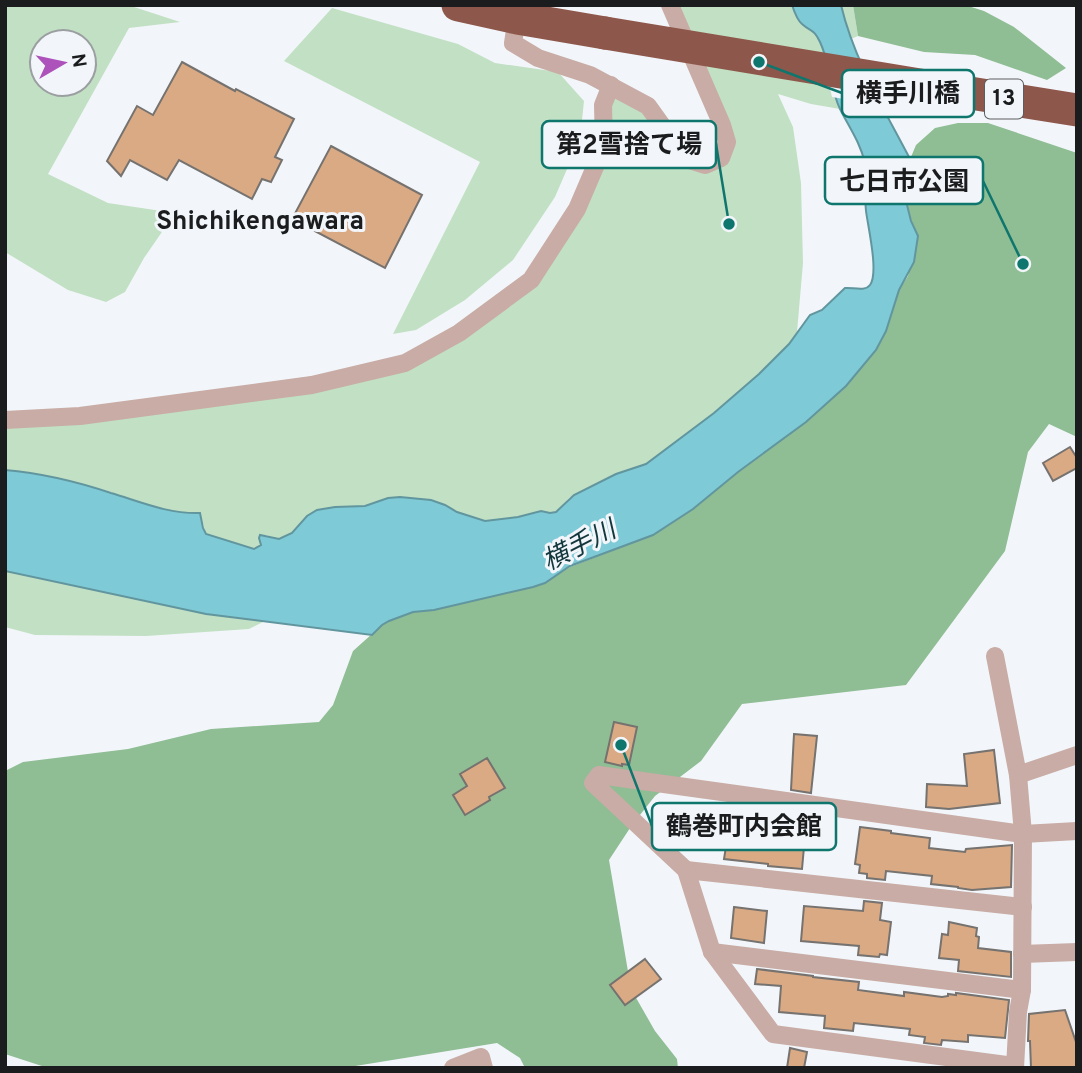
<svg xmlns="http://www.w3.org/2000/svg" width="1082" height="1073" font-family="Overpass,'Noto Sans JP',sans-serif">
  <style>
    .green { fill: #c2e0c4; fill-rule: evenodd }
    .forest { fill: #8fbd94 }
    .water { fill: #7fcad7; stroke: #61969f; stroke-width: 2 }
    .pier { fill: #f2f6fa }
    .building { fill: #daaa84; stroke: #75726f; stroke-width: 2 }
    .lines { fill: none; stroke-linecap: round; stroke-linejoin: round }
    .street { stroke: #c8aca5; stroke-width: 18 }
    .highway { stroke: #8e574b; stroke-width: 33 }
    .highway-bridge { stroke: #8e574b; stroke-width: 33 }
    .labels { text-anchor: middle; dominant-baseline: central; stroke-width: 6; stroke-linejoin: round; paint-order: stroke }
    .shield { fill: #f2f6fa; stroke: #5c5d5f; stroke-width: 2 }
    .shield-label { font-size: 23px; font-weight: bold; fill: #1b1c1d }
    .neighbourhood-label { font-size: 26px; font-weight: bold; fill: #1b1c1d; stroke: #f2f6fa }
    .water-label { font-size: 26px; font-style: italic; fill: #12373c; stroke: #f2f6fa }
    .leader { fill: none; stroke: #0f766e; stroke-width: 2.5 }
    .callout-dot { fill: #0f766e; stroke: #f2f6fa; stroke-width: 2.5 }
    .callout { fill: #f2f6fa; stroke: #0f766e; stroke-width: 2.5 }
    .callout-label { font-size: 26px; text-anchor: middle; font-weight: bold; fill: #1b1c1d }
  </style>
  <rect width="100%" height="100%" fill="#f2f6fa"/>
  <g class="green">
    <path d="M5,5H128L180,22L129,28L48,174L108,203L175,213L144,258L125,292L106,302L68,290L5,252ZM84,42V84H42V42Z"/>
    <path d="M670,5H792L801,24L815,32L821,43L827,57L840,109L811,104L778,94L793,127L801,183L803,263L797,332L789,344L759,374L714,413L646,464L616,474L569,498L557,512L550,513L540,511L518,517L485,521L457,512L445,505L431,500L400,497L389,498L365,506L335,507L317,510L307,516L292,533L279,539L266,535L261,545L254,549L206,534L200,513C168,514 141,502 111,492C77,482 40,473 5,470V420L405,363L531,280L604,146L611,85L648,106L686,159L704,165L727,142Z"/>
    <polygon points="841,5 853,5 858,36 851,39"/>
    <polygon points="332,8 458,44 495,63 558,72 584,101 580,139 555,197 513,260 465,300 416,330 393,334 480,162 284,61"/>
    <polygon points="5,571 206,614 265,621 249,629 146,636 35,635 5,627"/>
  </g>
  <g class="forest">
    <polygon points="853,5 965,5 984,11 1014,27 1066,68 1047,80 975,55 924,52 858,36"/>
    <polygon points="958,123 988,123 1077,153 1077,437 1049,424 1028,452 1005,551 906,685 742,704 701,761 655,796 632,825 609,860 631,989 655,1031 677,1059 678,1068 525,1068 520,1058 497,1043 343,1068 48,1068 5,1054 5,771 23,762 128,749 211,729 319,722 333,705 353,651 382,625 389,621 414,612 434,610 533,587 545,583 570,567 653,535 671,524 693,509 738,472 806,422 846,386 882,340 899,290 908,276 918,236 908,212 904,193 904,180 906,169 916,145 935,128"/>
  </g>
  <path class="water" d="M792,5H841C854,60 884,109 910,159L906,169L904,193L911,221L918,236L914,262L899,290L886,331L876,350L846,386L806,422L738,472L693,509L653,535L570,566L545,583L533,587L434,610L413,612L389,621L382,625L372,635L206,614L5,571V470C40,473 78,482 111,493C141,502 168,514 200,513L203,528L206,534L254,549L261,545L259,538L260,535L279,539L292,533L307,516L317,510L335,507L365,506L388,498L400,497L431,500L445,505L457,512L485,521L518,517L541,511L550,513L556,512L574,495L616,474L646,464L714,413L759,374L789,344L810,315L822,310L845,288C852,287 865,292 870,285C879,273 868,227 866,211C864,195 868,179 865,163C860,142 849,127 840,109C830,88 830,63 820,42C814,29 811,32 802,24C797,20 794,11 792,5Z"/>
  <polygon class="pier" points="823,58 863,60 887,106 832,97"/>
  <g class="building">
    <polygon points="182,62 235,91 236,89 294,119 275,157 282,160 271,182 262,179 252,199 179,160 167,180 130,160 121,176 107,161 137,106 153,115"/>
    <polygon points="331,146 422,195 385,268 292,219"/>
    <polygon points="1070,447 1077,458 1077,468 1053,481 1043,463"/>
    <polygon points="614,722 637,727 629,765 622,764 622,766 605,762"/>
    <polygon points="794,734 817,736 811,793 791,790"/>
    <polygon points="994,750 1000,803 949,809 926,807 927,784 967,786 964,754"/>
    <polygon points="487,758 505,788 489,797 490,800 465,815 453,795 467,786 460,774"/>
    <polygon points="789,813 809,816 808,826 806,825 802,869 768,866 768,864 724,859 727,840 730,841 731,824 776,829 776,823 788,824"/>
    <polygon points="860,827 891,831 891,833 930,838 929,848 965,852 966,849 1012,845 1011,887 972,890 958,888 958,887 931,884 932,876 886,871 885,880 867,878 867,874 859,873 860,865 855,864"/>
    <polygon points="864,901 882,903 880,920 891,922 887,955 880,954 879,957 858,955 859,946 801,941 804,906 863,911"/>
    <polygon points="734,907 767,911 764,943 731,938"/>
    <polygon points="949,922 977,928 976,936 979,937 978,948 1011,952 1011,977 958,971 959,960 939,958 942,934 948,935"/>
    <polygon points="645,959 661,979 625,1005 610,985"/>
    <polygon points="757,969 813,976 813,977 859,982 858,990 904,996 904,992 942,997 948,996 948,994 956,995 956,993 1009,1000 1005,1038 968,1035 968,1042 942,1040 941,1045 924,1043 925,1037 909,1035 910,1029 854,1023 853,1031 824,1028 825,1016 779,1012 781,986 755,984"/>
    <polygon points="1065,1010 1077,1045 1077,1068 1031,1068 1030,1041 1028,1041 1029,1014"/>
    <polygon points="790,1048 807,1052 804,1068 787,1068"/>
  </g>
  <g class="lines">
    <g class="street">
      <polyline points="517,18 513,43 538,58 590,75 648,106 686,159 705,165 721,158 727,142 722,125 670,5"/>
      <polyline points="5,420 80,416 312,385 405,363 459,333 531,280 577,209 604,146 603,105 611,85"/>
      <polyline points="995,656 1018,775 1023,834 1022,990 1018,1012 1015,1068"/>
      <polyline points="1018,775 1077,755"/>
      <polyline points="686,870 1023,907"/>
      <polyline points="712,952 1022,990"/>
      <polyline points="1022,954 1077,952"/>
      <polyline points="1014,1066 773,1034 712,952 686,870 593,783 599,775 1023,834 1077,831"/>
      <polyline points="453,1068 481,1057 484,1068"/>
    </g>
    <g class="highway">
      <polyline points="458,5 517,18 605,33"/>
      <polyline points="932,87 1077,110"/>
    </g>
    <polyline class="highway-bridge" points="605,33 932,87"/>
  </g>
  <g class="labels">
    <rect class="shield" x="985" y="79.5" width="38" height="39" rx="5"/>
    <g class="shield-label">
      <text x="1004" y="99">13</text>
    </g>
    <g class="neighbourhood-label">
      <text x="260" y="222">Shichikengawara</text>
    </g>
    <g class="water-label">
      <text transform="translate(580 547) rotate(-27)">横手川</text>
    </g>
  </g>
  <path class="leader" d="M759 62L842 93M729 224L716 144M1023 264L983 181M621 745L652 826"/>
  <g class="callout-dot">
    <circle cx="759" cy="62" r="7"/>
    <circle cx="729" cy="224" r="7"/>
    <circle cx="1023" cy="264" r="7"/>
    <circle cx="621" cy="745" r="7"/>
  </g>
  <g class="callout">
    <rect x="842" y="70" width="132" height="47" rx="7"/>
    <rect x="542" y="121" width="174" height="47" rx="7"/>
    <rect x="825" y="157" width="158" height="47" rx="7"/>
    <rect x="652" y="803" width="184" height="47" rx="7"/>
  </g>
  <g class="callout-label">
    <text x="908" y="102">横手川橋</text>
    <text x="629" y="153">第2雪捨て場</text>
    <text x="904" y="190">七日市公園</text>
    <text x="744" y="835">鶴巻町内会館</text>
  </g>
  <rect width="1082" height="1073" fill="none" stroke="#1b1c1d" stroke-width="14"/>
  <g transform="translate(63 63) rotate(81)"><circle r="33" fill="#f2f6fa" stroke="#9c9fa2" stroke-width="2"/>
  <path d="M0-5L12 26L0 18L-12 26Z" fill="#ad51bb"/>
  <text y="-10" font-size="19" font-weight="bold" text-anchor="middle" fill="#1b1c1d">N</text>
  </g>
</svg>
